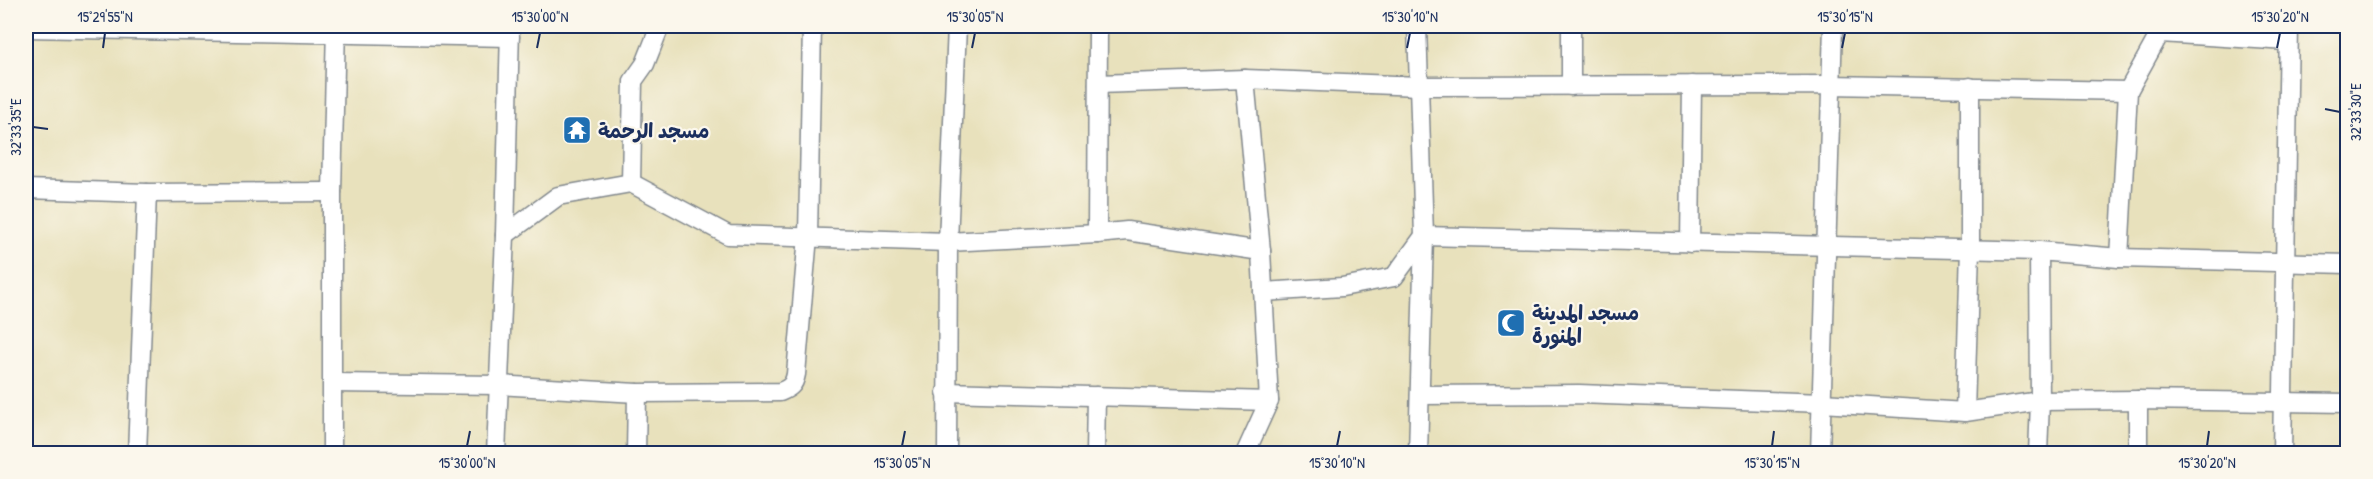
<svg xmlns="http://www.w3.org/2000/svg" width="2373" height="479" font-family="'Patrick Hand','Playpen Sans Arabic',sans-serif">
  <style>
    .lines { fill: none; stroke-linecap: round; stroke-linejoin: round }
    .minor-casing { stroke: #82888d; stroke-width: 21 }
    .minor { stroke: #fff; stroke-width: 18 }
    .ticks { fill: none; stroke: #1b2f5e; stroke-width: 2 }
    .labels { text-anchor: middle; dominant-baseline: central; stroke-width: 4.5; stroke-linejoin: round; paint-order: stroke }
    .poi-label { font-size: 20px; font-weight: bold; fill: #1b2f5e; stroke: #fbf7ec; text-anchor: start }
    .neatline { fill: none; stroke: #1b2f5e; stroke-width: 2 }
    .ticks-label { font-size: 15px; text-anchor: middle; fill: #1b2f5e }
  </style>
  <rect width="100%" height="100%" fill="#fbf7ec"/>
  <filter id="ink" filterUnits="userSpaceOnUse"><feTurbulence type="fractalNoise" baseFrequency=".0167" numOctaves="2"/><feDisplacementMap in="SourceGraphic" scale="12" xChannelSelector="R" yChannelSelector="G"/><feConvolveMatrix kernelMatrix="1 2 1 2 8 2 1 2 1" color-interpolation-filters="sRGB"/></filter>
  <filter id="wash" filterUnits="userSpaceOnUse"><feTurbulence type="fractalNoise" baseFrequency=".008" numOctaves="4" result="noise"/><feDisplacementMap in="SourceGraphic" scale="24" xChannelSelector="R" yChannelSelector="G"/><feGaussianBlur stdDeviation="1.35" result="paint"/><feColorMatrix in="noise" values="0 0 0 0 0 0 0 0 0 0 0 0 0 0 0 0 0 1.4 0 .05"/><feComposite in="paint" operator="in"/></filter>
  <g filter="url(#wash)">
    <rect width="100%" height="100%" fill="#e8e1bc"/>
  </g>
  <g filter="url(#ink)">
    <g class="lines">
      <g class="minor-casing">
        <g id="minor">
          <polyline points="1417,26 1424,236 1418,454"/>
          <polyline points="1571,26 1571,86"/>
          <polyline points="26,28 510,37"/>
          <polyline points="2160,33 2288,41"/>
          <polyline points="1098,84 1245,79 1419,86 1830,85 2128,91"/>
          <polyline points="631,183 633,81 645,64 660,26"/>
          <polyline points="26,189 147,193 332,192"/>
          <polyline points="1097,234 1098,26"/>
          <polyline points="505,235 558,196 631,183 728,235 948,242 1097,234 1127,231 1261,251"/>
          <polyline points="1690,243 1692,85"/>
          <polyline points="2119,258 2128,91 2160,33 2160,26"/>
          <polyline points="1263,292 1342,287 1394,277 1424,236 2039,251 2119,258 2348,264"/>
          <path d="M333,383L498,385L637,393L780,392C790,388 794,385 796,374L808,236L812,26"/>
          <polyline points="946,392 1269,401"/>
          <polyline points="1420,395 1579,394 1822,403 1965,412 2040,401 2138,400 2348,403"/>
          <polyline points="1965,412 1970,249 1970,87"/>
          <polyline points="137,454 147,193"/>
          <polyline points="332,454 332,192 336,26"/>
          <polyline points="496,454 505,235 510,27"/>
          <polyline points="636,454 637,393"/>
          <polyline points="947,454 948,242 957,26"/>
          <polyline points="1095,454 1096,396"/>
          <polyline points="1245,454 1269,401 1261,251 1245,79"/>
          <polyline points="1820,454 1833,26"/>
          <polyline points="2038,454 2040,401 2039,251"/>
          <polyline points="2138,454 2138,400"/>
          <polyline points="2282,454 2289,26"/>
        </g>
      </g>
      <use href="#minor" class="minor"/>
    </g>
  </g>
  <path class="ticks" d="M103,48L105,33M537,48L540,33M972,48L975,33M1407,48L1410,33M1842,48L1845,33M2277,48L2280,33M2325,109L2340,112M33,127L48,129M467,446L470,431M902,446L905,431M1337,446L1340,431M1772,446L1774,431M2207,446L2209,431"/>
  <defs>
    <g id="temple-square" transform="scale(1.5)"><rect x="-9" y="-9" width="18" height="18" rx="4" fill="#1f6fb2" stroke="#fbf7ec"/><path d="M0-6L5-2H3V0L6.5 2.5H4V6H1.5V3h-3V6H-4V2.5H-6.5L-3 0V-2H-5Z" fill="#fff"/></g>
    <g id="mosque-square" transform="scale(1.5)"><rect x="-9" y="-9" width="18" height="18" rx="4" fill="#1f6fb2" stroke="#fbf7ec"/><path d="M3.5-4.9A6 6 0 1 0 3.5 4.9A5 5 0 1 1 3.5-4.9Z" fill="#fff"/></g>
  </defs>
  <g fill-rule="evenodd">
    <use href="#temple-square" x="577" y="130"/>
    <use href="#mosque-square" x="1511" y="323"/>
  </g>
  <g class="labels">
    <g class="poi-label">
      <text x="598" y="130">مسجد الرحمة</text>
      <text x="1532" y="312">مسجد المدينة<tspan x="1532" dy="23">المنورة</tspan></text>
    </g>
  </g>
  <rect width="2373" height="479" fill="none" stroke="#fbf7ec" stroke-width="66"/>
  <rect x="33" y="33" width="2307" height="413" class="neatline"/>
  <g class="ticks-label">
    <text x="105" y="22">15°29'55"N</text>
    <text x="540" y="22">15°30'00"N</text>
    <text x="975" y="22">15°30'05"N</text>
    <text x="1410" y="22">15°30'10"N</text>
    <text x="1845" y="22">15°30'15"N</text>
    <text x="2280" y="22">15°30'20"N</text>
    <text transform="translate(2356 112) rotate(-90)" y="5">32°33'30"E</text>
    <text transform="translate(16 127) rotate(-90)" y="5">32°33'35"E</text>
    <text x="467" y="468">15°30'00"N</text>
    <text x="902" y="468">15°30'05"N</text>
    <text x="1337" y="468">15°30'10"N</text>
    <text x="1772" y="468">15°30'15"N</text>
    <text x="2207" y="468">15°30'20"N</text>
  </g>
</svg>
